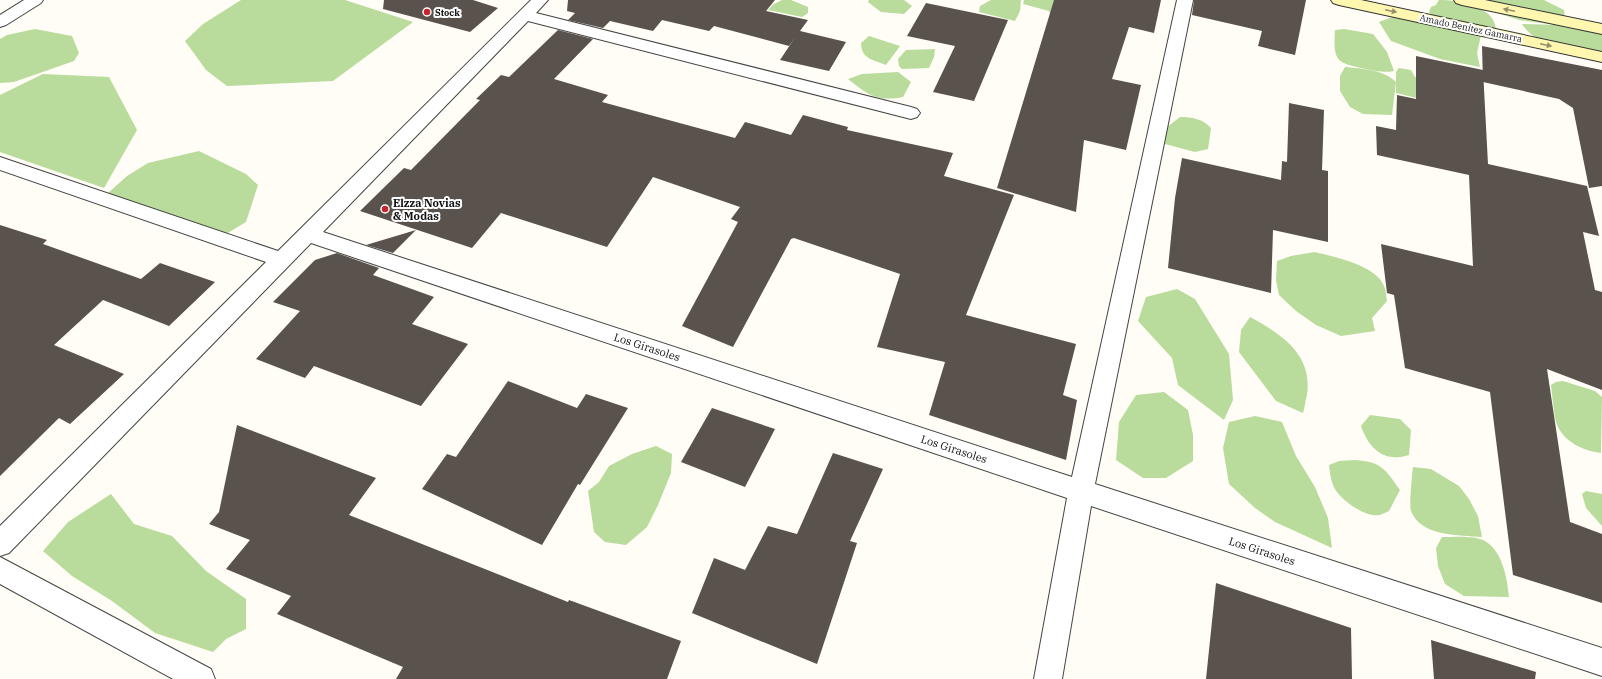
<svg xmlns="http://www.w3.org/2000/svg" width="1602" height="679" font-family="'IBM Plex Serif',serif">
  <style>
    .forest { fill: #b9dc9c }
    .building { fill: #5a524d }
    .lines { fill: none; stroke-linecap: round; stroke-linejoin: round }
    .minor-casing { stroke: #444; stroke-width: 2 }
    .secondary-casing { stroke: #333; stroke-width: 2 }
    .minor { fill: #fff; fill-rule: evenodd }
    .secondary { fill: #fff6b0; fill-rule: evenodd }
    .oneway { fill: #948f68 }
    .poi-dot { fill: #c4262e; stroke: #fff; stroke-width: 1.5 }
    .labels { text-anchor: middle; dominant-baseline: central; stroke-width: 4; stroke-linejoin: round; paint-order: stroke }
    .far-poi-label { font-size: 9px; font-weight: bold; fill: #111; stroke: #fff; text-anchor: start }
    .far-street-label { font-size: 9px; fill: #111; stroke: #fff }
    .poi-label { font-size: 11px; font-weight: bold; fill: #111; stroke: #fff; text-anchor: start }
    .street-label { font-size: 11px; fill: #111; stroke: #fff }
  </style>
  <rect width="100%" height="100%" fill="#fffdf5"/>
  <g class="forest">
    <polygon points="241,0 345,0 413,22 333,81 227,86 206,70 185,41 203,24"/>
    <polygon points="782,0 791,0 808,7 808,13 802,17 768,10 774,4"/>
    <polygon points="869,0 904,0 912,6 904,14 881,12 868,2"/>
    <polygon points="991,0 1021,0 1020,11 1015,21 979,12 980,6"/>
    <polygon points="1024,0 1061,0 1052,22 1049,11 1023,4"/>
    <path d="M1439,0C1459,0 1495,6 1496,30L1436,19L1429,12L1431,7L1436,5Z"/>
    <path d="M1465,0H1544L1564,10L1566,27L1586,28L1602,33V56C1576,50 1537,48 1522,24L1558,25L1519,20L1488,10Z"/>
    <polygon points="1395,16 1481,35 1477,53 1480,67 1440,59 1391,41 1379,22"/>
    <polygon points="35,29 72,36 79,53 74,61 14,82 0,83 0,39 7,35"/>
    <path d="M1344,29L1373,34L1387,52L1394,71C1385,73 1375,71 1366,69C1336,63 1333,61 1335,30Z"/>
    <path d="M869,36L900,46L886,65C874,60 861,59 861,43Z"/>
    <polygon points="935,49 934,57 929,68 902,69 899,66 898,59 906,50"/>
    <path d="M1345,67C1362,69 1383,69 1396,82L1392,115L1363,114L1350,107L1340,91V76Z"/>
    <polygon points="1399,68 1411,70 1415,77 1434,82 1425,100 1396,93 1396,72"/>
    <path d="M898,72L911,82L903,97C877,102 868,95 848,79L862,74Z"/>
    <polygon points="43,74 109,77 137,130 104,188 0,152 0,95"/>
    <path d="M1180,117C1192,117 1203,119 1211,128L1208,149L1195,152L1165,144L1162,131Z"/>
    <polygon points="199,151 246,174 258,185 246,222 226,234 107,194 127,176 148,163"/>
    <path d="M1315,252C1334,257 1376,265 1384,286C1386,290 1386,296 1387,301L1372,318L1375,331L1341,336L1316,325L1296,311L1279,295L1276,280L1277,261L1291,256Z"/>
    <polygon points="1177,289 1195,299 1229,354 1233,400 1224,420 1178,385 1172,358 1138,321 1146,297"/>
    <path d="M1250,317C1281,334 1313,354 1307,395C1305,401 1305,407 1303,413L1276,401L1239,352L1241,330Z"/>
    <path d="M1563,381L1595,391L1602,397L1601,453C1583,451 1562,441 1556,422C1554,414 1552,394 1551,385L1556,382Z"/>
    <polygon points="1164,392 1188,410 1193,435 1193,461 1166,478 1143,478 1116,460 1119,422 1136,395"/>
    <path d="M1370,415L1400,419L1411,430L1409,455C1384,463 1369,449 1361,426Z"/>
    <polygon points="1255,416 1282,422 1296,456 1315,487 1328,518 1332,548 1275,522 1255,508 1229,484 1223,448 1229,422"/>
    <polygon points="656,446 672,454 671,473 658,505 647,527 626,545 605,542 594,532 588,491 599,482 609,466 632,454"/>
    <path d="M1355,460C1382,462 1385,469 1400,490L1389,511C1386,512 1383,514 1380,515C1366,518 1342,501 1335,489C1331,482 1330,474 1329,465L1339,461Z"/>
    <path d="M1413,467L1431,469L1459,486L1469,499L1478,516L1482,537C1460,535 1421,537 1411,511C1409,506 1412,475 1413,467Z"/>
    <polygon points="1586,491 1602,494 1602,526 1586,508 1582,494"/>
    <polygon points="111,494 134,524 172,536 206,571 246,599 246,629 226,639 213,652 155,633 112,601 72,576 43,551 68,522"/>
    <path d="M1442,537C1455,537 1474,535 1485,541C1503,552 1507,578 1509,597L1464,596L1445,584L1438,566L1436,548Z"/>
  </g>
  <g class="building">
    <polygon points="384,0 473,0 498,8 470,32 383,9"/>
    <polygon points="568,0 775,0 766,11 808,20 800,31 846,42 829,71 780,60 796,36 789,46 714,26 709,31 662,20 653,31 610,21 603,28 568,20 575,13 567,11"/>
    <polygon points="1054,0 1161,0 1154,33 1129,27 1112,79 1141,85 1126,150 1084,140 1076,212 997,188"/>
    <polygon points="1194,0 1306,0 1295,55 1258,46 1262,31 1192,15"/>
    <polygon points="926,3 1008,20 974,101 933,92 955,46 907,36"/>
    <polygon points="558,30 593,39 554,79 608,95 602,102 735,138 745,122 791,135 803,115 848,127 847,130 953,153 944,176 1014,195 966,315 1076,344 1063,395 1077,400 1066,460 929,415 945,362 877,347 900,274 794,238 791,239 733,347 682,326 738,222 731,219 740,207 653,177 607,247 501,213 472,248 360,211 404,168 411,170 480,100 476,99 501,75 509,77"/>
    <polygon points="1482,46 1602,70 1602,186 1589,188 1573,108 1559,99 1483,82"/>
    <polygon points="1416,56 1483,70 1488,164 1587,186 1599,236 1583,232 1595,290 1602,292 1602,390 1547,369 1570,522 1602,534 1602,603 1513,575 1490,392 1405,368 1394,295 1387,293 1381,244 1473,266 1469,175 1377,155 1376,126 1396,130 1397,95 1416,99"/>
    <polygon points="1289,103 1324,110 1322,170 1328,171 1328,242 1273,230 1271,293 1168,268 1175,198 1182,158 1281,180 1282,161 1287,162"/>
    <polygon points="0,225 47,240 43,244 141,279 160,263 215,282 169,326 103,300 54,345 124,374 70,424 59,418 0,476"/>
    <polygon points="416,230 393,253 366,245"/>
    <polygon points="337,253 379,268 373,275 434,297 412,324 468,344 421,406 314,366 305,378 256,359 300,311 273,302 315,260"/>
    <polygon points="508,381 577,408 586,394 628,408 580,485 578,484 542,545 422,489 447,454 456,457"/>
    <polygon points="712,408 775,429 745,487 681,462"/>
    <polygon points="237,425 376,478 349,515 568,602 569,600 681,641 667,679 396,679 403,667 277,614 291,596 226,569 250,540 209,524 219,512"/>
    <polygon points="833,453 883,469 850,541 857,543 817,664 692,613 714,558 745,570 768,526 797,534"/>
    <polygon points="1216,583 1351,628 1352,679 1206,679"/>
    <polygon points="1431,640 1536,672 1535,679 1434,679"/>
  </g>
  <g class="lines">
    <g class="minor-casing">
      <g id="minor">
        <polygon points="24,0 43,0 41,3 6,25 0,27 0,15"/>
        <polygon points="531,0 548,0 536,13 911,107 917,109 920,113 917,117 911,119 528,21 323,232 1072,477 1177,0 1193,0 1095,484 1602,648 1602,676 1091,506 1062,679 1034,679 1067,498 311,243 9,553 0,556 0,526 266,262 0,170 0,157 278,251"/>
        <polygon points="0,557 211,669 215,679 173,679 0,584"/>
      </g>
    </g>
    <g class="secondary-casing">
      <g id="secondary">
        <polygon points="1331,0 1361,0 1602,52 1602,62 1339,5 1333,3"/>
        <polygon points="1454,0 1485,0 1602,24 1602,34 1462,5 1456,3"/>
      </g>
    </g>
    <use href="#minor" class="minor"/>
    <use href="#secondary" class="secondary"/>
  </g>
  <defs><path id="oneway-solid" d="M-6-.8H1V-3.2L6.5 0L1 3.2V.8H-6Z"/></defs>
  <g class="oneway">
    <use href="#oneway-solid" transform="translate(1509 10) rotate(-168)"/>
    <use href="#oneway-solid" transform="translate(1391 11) rotate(12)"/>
    <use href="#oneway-solid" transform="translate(1546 45) rotate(12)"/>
  </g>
  <g class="poi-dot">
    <circle cx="427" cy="12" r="4"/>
    <circle cx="385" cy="209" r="4"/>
  </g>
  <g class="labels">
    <g class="far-poi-label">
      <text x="435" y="12">Stock</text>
    </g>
    <g class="far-street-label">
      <text transform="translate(1471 28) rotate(12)">Amado Benítez Gamarra</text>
    </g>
    <g class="poi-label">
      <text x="393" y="203">Elzza Novias<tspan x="393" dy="13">&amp; Modas</tspan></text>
    </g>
    <g class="street-label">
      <text transform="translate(647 347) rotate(18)">Los Girasoles</text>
      <text transform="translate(954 449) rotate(18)">Los Girasoles</text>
      <text transform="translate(1262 551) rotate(18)">Los Girasoles</text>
    </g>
  </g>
</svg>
